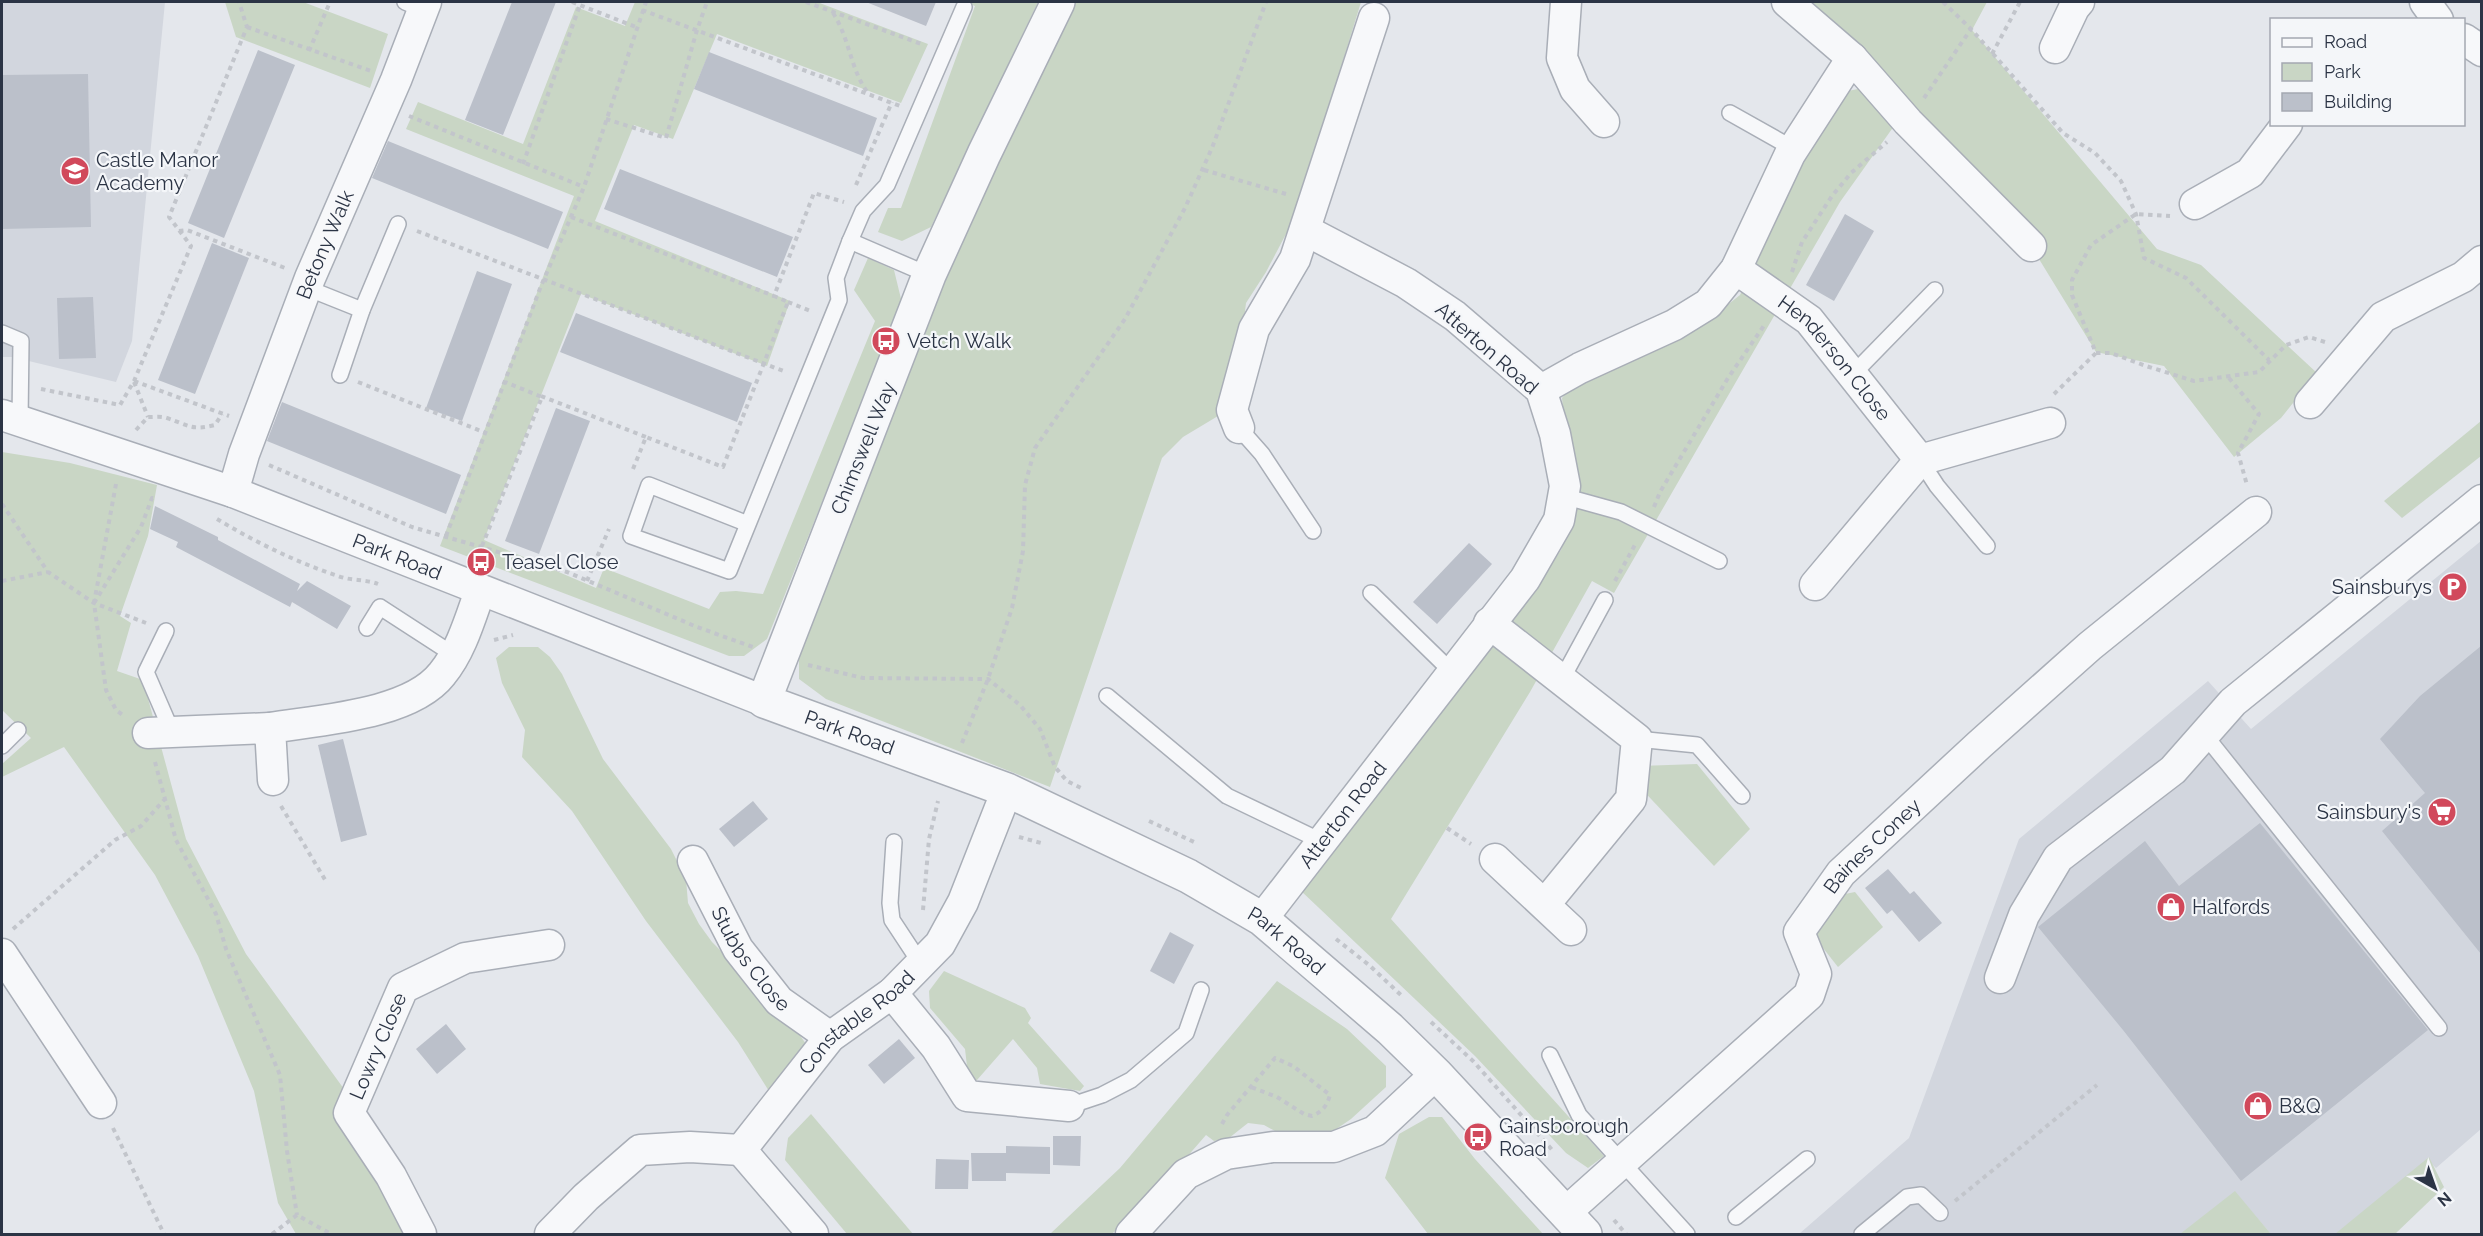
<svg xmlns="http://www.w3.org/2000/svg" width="2483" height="1236" font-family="Raleway,sans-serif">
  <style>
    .built { fill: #d2d6de }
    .green { fill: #c9d6c5 }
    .building { fill: #bbc0ca }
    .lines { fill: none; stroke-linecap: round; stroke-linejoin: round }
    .service-casing { stroke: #a9aeb7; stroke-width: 18 }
    .minor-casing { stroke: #a9aeb7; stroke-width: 33 }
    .tertiary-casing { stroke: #a9aeb7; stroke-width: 36 }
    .path { stroke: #c2c5cb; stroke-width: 4; stroke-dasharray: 4.5 4.5; stroke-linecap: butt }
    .service { stroke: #f7f8fa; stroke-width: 15 }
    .minor { stroke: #f7f8fa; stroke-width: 30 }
    .tertiary { stroke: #f7f8fa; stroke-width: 33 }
    .labels { text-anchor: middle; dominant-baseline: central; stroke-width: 4.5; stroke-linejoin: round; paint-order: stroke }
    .poi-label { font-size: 20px; fill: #2b3445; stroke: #f4f6f9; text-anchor: start }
    .street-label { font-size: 20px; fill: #2b3445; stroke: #f4f6f9 }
  </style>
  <rect width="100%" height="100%" fill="#e4e7ec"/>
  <g class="built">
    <polygon points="2,2 165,2 132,341 116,382 12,357 2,357"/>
    <polygon points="2481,541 2481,1129 2436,1168 2429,1161 2337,1234 2271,1234 2235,1192 2182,1234 1799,1234 1909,1138 2019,839 2208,681 2251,729"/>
  </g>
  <g class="green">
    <polygon points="225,2 303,2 388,34 370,88 236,37"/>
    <polygon points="635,2 817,2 928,44 901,103 717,34 673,139 634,125 595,221 790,301 767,366 581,294 484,540 596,588 604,568 709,609 720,592 736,591 763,594 875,321 854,290 868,258 894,270 902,303 767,639 744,656 729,656 440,546 574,196 406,129 418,102 523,144 576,7 625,26"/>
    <polygon points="965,2 1038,2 931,227 902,241 878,232 888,208 901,208 975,6"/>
    <polygon points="1071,2 1361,2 1296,215 1266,272 1246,303 1242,336 1223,413 1183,437 1162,458 1050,787 826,699 799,679 799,652 905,363"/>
    <polygon points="1812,2 1987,2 1972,30 2157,249 2201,265 2317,373 2281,418 2234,457 2164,366 2096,352 2031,246 1859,50"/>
    <polygon points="1863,88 1899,119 1840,202 1614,593 1592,581 1530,692 1391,919 1604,1156 1588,1168 1566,1153 1475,1056 1299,889 1537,586 1561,550 1573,516 1562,398 1573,384 1706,322 1740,295 1754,267 1767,222 1783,188 1848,91"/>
    <polygon points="2481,421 2481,456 2402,518 2384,501"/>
    <polygon points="2,452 70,463 157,485 148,536 120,616 131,623 117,671 143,680 186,839 246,954 344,1089 427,1234 296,1234 278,1203 254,1091 198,956 155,875 64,747 2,777 2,764 31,738 2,710"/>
    <polygon points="509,647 538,647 550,657 562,674 603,759 671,849 686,879 688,903 699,924 712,942 788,1018 806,1044 772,1096 738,1042 646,921 572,811 522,757 525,730 502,683 496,658"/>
    <polygon points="1697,764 1750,829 1714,866 1637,784 1640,766"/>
    <polygon points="1855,892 1883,927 1838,967 1812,934 1840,895"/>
    <polygon points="944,971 1025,1008 1031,1018 1028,1023 1084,1086 1080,1091 1040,1084 1037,1068 1013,1039 977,1080 971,1081 968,1075 965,1049 930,1008 929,991"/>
    <polygon points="1277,981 1347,1029 1386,1066 1386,1087 1351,1119 1326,1136 1291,1140 1264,1125 1248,1123 1229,1138 1214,1141 1206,1135 1173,1173 1112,1234 1050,1234 1120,1168"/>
    <polygon points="811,1114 913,1234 847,1234 785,1160 788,1138"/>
    <polygon points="1429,1117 1442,1117 1475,1159 1543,1234 1428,1234 1385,1178 1399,1134"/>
    <polygon points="2429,1157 2444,1187 2395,1234 2335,1234"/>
    <polygon points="2235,1191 2271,1234 2180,1234"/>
  </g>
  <g class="building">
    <polygon points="512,2 556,2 503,135 465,120"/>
    <polygon points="866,2 936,2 926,26"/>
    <polygon points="258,50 295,65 224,238 188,223"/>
    <polygon points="709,52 877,118 863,156 694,89"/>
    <polygon points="88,74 91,227 2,229 2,75"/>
    <polygon points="388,141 563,212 548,249 372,178"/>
    <polygon points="620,169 793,237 777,277 604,209"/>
    <polygon points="1845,214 1874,231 1834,301 1806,285"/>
    <polygon points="212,243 249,258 195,394 158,380"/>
    <polygon points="477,271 512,284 462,421 426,408"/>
    <polygon points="93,297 96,358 59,359 57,298"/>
    <polygon points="576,313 752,383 737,422 560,352"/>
    <polygon points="282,402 461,475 446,514 267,441"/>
    <polygon points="556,408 590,421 539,554 505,541"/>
    <polygon points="155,506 218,537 218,540 300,584 297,591 307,581 351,606 337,629 292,602 290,607 176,547 178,542 150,529"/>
    <polygon points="1469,543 1492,564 1437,624 1413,602"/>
    <polygon points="2481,646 2481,954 2382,831 2425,793 2380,739 2420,696"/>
    <polygon points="343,739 367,835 341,842 318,745"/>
    <polygon points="753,801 768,819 734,847 719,829"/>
    <polygon points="2260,823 2428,1030 2241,1181 2123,1030 2038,927 2145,841 2179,886"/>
    <polygon points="1888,869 1910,894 1914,891 1942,923 1919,942 1892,910 1887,914 1865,888"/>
    <polygon points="1170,932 1194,945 1174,984 1150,971"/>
    <polygon points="446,1024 466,1049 437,1074 416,1049"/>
    <polygon points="899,1039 915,1058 884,1084 868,1065"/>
    <polygon points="1053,1136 1081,1136 1080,1166 1053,1165"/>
    <polygon points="1006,1146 1050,1147 1050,1174 1006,1173 1006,1181 972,1181 971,1153 1006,1153"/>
    <polygon points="936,1159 969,1160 968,1189 935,1189"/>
  </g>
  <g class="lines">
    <g class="service-casing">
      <g id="service">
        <polyline points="405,2 422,9"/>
        <polyline points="1730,113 1794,149"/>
        <polyline points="850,241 929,275"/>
        <polyline points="307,288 362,310"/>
        <polyline points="2,333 21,341 20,421"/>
        <polyline points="340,375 362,310 398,224"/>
        <polyline points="1852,375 1935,290"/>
        <polyline points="1239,428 1262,454 1313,531"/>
        <polyline points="1920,460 1937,486 1987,546"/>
        <polyline points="1563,496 1621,512 1719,561"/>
        <polyline points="748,524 649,485 631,536 729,571 839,300 836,278 850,241 863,211 887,185 964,7"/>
        <polyline points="1371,593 1452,672"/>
        <polyline points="367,628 380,607 454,655"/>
        <polyline points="166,631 146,672 172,732"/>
        <polyline points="1562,679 1605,600"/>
        <polyline points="1107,696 1227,796 1323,842"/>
        <polyline points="2204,734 2439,1028"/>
        <polyline points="1637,739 1697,745 1742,796"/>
        <polyline points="2,746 18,730"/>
        <polyline points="894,842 890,903 892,920 921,964"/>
        <polyline points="1550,1055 1579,1115 1687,1234"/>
        <polyline points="1069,1106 1102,1095 1131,1080 1186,1033 1201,990"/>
        <polyline points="1736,1217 1807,1159"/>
        <polyline points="1862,1234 1907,1197 1921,1195 1940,1213"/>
      </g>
    </g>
    <g class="minor-casing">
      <g id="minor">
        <polyline points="1566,2 1562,58 1575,89 1604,122"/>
        <polyline points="2425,2 2438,20"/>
        <polyline points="2464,39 2482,51"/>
        <polyline points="2055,48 2074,8 2079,2"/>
        <polyline points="1852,58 1908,122 2031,246"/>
        <polyline points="2195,204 2250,173 2287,124"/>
        <path id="s1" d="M1736,269L1809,320L1920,460L2050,423"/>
        <polyline points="1541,390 1580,368 1674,325 1708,304 1736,269 1790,154 1852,58 1787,2"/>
        <polyline points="2310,403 2383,317 2463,277 2482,261"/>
        <path id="s2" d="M2,415L233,492L764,701"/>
        <polyline points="1239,428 1232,410 1254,329 1295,259 1374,18"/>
        <path id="s3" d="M233,492L244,454L310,278L396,80L426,2"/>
        <polyline points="1815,585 1920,460"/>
        <polyline points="1489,623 1637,739 1631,799 1545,904"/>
        <polyline points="148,733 270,728"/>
        <path d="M273,780L270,728C319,720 410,715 442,674C461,651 470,619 480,591"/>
        <polyline points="1495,859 1571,930"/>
        <path id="s4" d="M693,861L738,949L779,1001L830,1037"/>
        <path id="s5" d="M1262,919L1525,579L1559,520L1565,486L1555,434L1541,390L1455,316L1406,283L1305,230"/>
        <polyline points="2,954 101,1103"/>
        <polyline points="2000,978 2024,915 2058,858 2173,770 2233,702 2482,500"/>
        <polyline points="892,993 936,1047 967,1096 1069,1106"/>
        <path id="s6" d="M1565,1213L1809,995L1816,974L1799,932L1841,873L1979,745L2090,646L2256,512"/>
        <path id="s7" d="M421,1234L391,1176L349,1113L403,988L465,958L549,945"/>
        <polyline points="550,1234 586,1197 640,1150 690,1147 741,1150"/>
        <path id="s8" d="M813,1234L741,1150L830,1037L892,993L940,944L963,902L1007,790"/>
        <polyline points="1131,1234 1186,1174 1226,1154 1273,1147 1334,1147 1375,1131 1436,1074"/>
      </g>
    </g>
    <g class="tertiary-casing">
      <g id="tertiary">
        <path id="s9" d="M1058,2L984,154L929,275L764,701L1007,790L1188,876L1262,919L1390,1029L1436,1074L1585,1234"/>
      </g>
    </g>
    <g class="path">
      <polyline points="572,2 636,27"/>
      <polyline points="806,2 924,45"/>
      <polyline points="1943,2 1971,29 2063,133 2095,153 2121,181 2136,214 2144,258 2186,278 2269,360"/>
      <polyline points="642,10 900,106"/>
      <path d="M833,13C850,39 850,69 868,93"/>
      <polyline points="247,27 371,71"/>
      <polyline points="309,51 330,2"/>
      <polyline points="1992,54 2020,2"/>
      <polyline points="1924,98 1971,29"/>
      <polyline points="409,116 584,187"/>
      <polyline points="606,119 666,138 697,30 707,2"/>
      <polyline points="523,164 580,5"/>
      <polyline points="1204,170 1286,194"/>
      <polyline points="856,185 892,102"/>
      <polyline points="571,217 774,296"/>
      <polyline points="179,231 187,230 285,268"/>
      <polyline points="417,231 786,372"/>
      <polyline points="1792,272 1802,242 1832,196 1851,173 1887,142"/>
      <polyline points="788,302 813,312"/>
      <polyline points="2096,353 2111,353 2146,366 2194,381 2259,372 2286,345 2309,337 2325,342"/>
      <polyline points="2229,378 2259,414 2238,453 2247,485"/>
      <polyline points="134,381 229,416"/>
      <polyline points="134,382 148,417"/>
      <polyline points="358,382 486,433"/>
      <polyline points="41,389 120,405 134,381 191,246 169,217 247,27 239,2"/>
      <polyline points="2054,394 2096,353 2072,295 2072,280 2091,245 2136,214 2170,216"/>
      <polyline points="541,396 646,437"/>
      <path d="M136,430L148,417C154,417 162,416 167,418C188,425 191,431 215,425L222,414"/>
      <polyline points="269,465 412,527 567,572 697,627 753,647"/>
      <polyline points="633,469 646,437 723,467 788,302 774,296 814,193 844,202"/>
      <polyline points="116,484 94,603 106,690 116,710 124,716"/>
      <polyline points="2,504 48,572 94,603 146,623"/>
      <polyline points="1654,507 1660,492 1728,378 1765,324"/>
      <path d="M217,519C255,542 296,562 338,576C351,581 365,579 378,584"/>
      <polyline points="446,536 541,286 584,187 646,2"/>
      <polyline points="482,546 542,397 505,382"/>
      <polyline points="2,581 48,572"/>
      <polyline points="587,581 609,529"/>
      <polyline points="1615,581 1636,543"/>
      <polyline points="94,603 141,527 152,498 156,499"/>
      <polyline points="494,640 513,635"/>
      <polyline points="808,665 863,678 988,679 1020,705 1040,729 1055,767 1067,781 1083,789"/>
      <polyline points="962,743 988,679 1012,608 1023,551 1025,485 1035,448 1125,319 1185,208 1212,148 1266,2"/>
      <polyline points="155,762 176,840 216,914 226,949 280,1075 287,1151 297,1215"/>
      <polyline points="281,806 327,883"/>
      <polyline points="1149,821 1194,842"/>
      <polyline points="1447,828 1471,844"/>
      <polyline points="1019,837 1041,843"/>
      <polyline points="923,910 929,839 938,801"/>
      <polyline points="13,929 115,840 141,826 164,800"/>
      <polyline points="1336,939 1369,965 1403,997"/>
      <polyline points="1431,1022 1473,1061 1554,1152"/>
      <path d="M1222,1124L1227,1115L1275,1058L1293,1066L1330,1095C1327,1106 1322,1112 1312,1116L1304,1114L1277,1097L1251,1087"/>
      <polyline points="113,1128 164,1234"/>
      <polyline points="1955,1201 2097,1085"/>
      <polyline points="1614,1220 1626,1234"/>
      <polyline points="272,1234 297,1215 331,1234"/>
    </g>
    <use href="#service" class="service"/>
    <use href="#minor" class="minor"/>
    <use href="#tertiary" class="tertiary"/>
  </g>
  <defs>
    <g id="school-disc" transform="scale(1.5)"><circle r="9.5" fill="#d1495b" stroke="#f4f6f9"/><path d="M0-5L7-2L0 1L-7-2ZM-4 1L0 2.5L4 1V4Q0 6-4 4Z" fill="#fff"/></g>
    <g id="bus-disc" transform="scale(1.5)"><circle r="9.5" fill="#d1495b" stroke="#f4f6f9"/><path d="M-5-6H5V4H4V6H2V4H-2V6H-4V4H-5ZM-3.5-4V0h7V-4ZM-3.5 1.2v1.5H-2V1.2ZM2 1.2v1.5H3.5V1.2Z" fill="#fff"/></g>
    <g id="parking-disc" transform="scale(1.5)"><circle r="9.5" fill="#d1495b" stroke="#f4f6f9"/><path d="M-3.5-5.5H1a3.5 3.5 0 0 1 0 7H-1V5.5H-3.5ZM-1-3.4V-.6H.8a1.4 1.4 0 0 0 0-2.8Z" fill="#fff"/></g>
    <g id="supermarket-disc" transform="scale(1.5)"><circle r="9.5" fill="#d1495b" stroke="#f4f6f9"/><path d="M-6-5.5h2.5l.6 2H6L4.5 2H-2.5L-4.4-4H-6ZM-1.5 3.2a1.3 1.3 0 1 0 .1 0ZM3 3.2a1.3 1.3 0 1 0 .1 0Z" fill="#fff"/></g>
    <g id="shop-disc" transform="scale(1.5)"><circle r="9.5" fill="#d1495b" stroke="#f4f6f9"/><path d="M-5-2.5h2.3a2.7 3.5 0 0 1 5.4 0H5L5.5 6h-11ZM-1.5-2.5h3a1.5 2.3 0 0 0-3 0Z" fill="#fff"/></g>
  </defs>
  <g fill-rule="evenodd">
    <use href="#school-disc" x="75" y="171"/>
    <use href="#bus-disc" x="886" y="341"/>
    <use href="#bus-disc" x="481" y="562"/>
    <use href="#parking-disc" x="2453" y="587"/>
    <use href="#supermarket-disc" x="2442" y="812"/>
    <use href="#shop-disc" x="2171" y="907"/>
    <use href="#shop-disc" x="2258" y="1106"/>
    <use href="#bus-disc" x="1478" y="1137"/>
  </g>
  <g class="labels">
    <g class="poi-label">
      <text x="96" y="160">Castle Manor<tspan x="96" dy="23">Academy</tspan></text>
      <text x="907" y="341">Vetch Walk</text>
      <text x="502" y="562">Teasel Close</text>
      <text x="2432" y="587" text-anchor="end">Sainsburys</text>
      <text x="2421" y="812" text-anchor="end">Sainsbury's</text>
      <text x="2192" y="907">Halfords</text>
      <text x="2279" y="1106">B&amp;Q</text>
      <text x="1499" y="1126">Gainsborough<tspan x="1499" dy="23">Road</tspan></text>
    </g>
    <g class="street-label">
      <text stroke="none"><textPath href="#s3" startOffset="264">Betony Walk</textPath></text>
      <text transform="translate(1487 348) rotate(41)">Atterton Road</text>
      <text stroke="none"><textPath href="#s1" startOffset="134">Henderson Close</textPath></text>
      <text transform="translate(863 448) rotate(-68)">Chimswell Way</text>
      <text stroke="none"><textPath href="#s2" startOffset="420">Park Road</textPath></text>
      <text stroke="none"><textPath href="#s9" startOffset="850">Park Road</textPath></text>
      <text stroke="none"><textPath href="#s5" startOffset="132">Atterton Road</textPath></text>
      <text stroke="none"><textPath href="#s6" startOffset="508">Baines Coney</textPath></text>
      <text stroke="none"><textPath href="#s9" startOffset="1336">Park Road</textPath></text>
      <text stroke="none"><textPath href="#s4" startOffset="114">Stubbs Close</textPath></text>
      <text stroke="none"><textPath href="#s8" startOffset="284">Constable Road</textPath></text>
      <text stroke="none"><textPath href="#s7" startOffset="214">Lowry Close</textPath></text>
    </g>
  </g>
  <rect width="2483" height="1236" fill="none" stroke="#2b3445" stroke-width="6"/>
  <rect x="2270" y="18" width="195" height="108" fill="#f4f6f9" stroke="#a4a8b1" stroke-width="1.5"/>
  <rect x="2282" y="38" width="30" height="9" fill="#f7f8fa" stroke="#a4a8b1" stroke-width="1.5"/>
  <text x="2324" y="48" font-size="18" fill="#2b3445">Road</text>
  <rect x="2282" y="63" width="30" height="18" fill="#c9d6c5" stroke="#a4a8b1" stroke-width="1.5"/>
  <text x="2324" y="78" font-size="18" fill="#2b3445">Park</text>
  <rect x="2282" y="93" width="30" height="18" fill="#bbc0ca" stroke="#a4a8b1" stroke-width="1.5"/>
  <text x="2324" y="108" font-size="18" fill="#2b3445">Building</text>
  <g transform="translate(2435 1188) rotate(140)" stroke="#f4f6f9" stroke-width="4.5" paint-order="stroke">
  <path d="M0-4.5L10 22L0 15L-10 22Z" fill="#2b3445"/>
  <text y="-9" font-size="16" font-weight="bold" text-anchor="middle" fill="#2b3445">N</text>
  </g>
</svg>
